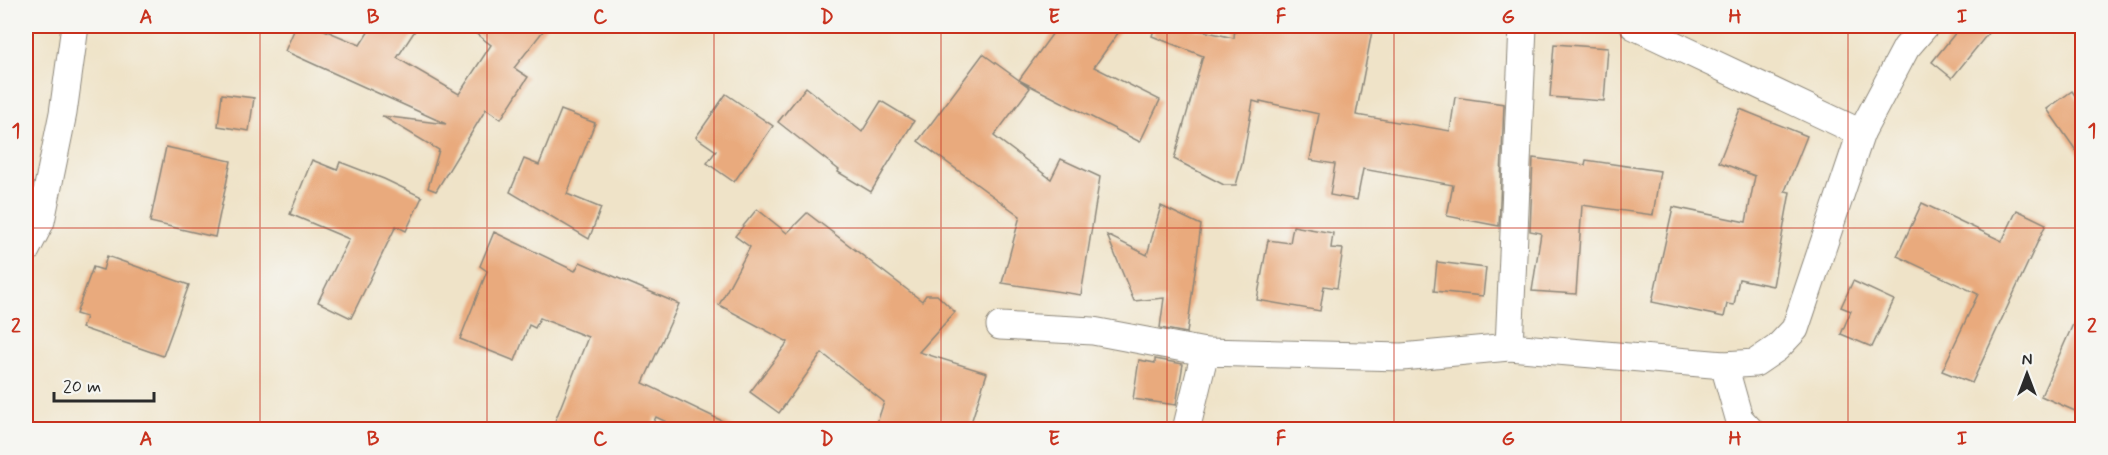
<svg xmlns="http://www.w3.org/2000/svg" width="2108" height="455" font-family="Mynerve,sans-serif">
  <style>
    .building { fill: #e9aa7d }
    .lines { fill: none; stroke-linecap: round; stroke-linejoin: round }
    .minor-casing { stroke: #8d877a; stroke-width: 29 }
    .minor { stroke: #fff; stroke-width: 27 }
    .grid { fill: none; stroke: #c8321e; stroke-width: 1.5; stroke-opacity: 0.55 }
    .neatline { fill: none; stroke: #c8321e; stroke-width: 2 }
    .grid-label { font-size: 20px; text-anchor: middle; font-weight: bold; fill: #c8321e }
  </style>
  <rect width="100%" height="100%" fill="#f6f6f2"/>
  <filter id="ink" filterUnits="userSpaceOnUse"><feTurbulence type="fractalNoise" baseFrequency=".0167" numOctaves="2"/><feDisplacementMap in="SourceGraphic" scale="12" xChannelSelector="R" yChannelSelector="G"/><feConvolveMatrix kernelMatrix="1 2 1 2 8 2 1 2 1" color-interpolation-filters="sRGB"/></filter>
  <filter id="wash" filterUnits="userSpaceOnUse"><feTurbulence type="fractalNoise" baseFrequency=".008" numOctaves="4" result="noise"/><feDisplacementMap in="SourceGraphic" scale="24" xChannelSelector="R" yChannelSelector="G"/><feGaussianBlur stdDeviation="1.35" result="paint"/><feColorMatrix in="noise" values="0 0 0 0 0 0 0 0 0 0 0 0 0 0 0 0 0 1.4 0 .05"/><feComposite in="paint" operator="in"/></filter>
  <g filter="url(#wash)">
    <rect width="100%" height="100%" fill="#efe3c8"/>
    <g id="blocks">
      <g class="building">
        <polygon points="296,26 315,26 360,45 372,26 418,26 397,58 459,94 491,45 466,26 547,26 514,68 528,77 501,119 486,109 436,191 428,188 439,150 382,116 446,124 285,51"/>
        <polygon points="1058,26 1123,26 1094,67 1160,100 1140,142 1019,80 1030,88 994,136 1051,179 1061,159 1100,177 1081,295 1002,283 1020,216 918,141 983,54 1019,80"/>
        <polygon points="1155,26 1181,26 1234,38 1235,26 1373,26 1356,115 1450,131 1455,97 1504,104 1499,226 1447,216 1453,185 1363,169 1357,200 1330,195 1335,164 1310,160 1319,114 1260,101 1260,103 1253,101 1242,164 1236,185 1224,185 1174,159 1203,56 1152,36"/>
        <polygon points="1961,26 1994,26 1952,78 1932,62"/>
        <polygon points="1554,44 1608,48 1604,101 1550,97"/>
        <polygon points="806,87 862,132 881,101 914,121 871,192 838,172 839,170 778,122"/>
        <polygon points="2072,91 2082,106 2082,159 2047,109"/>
        <polygon points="222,94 254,98 249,131 218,126"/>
        <polygon points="726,94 773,126 734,182 707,163 716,151 696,137"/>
        <polygon points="1740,109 1807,136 1785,191 1790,192 1773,286 1739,279 1734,305 1727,304 1724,317 1652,302 1673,207 1746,222 1755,176 1719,162"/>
        <polygon points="561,110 595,123 567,194 601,208 589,239 510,192 524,159 539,165"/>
        <polygon points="166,147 231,161 215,237 150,222"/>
        <polygon points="1533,158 1585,165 1586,160 1660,171 1653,215 1582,205 1576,294 1532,291 1541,233 1530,231"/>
        <polygon points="312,160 337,170 340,162 384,179 422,197 406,231 396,226 351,318 318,302 349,239 290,214"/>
        <polygon points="1922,203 2002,241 2017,210 2046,224 1972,383 1942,371 1978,294 1897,256"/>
        <polygon points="1161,206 1201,225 1187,333 1160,328 1164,298 1134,301 1107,235 1147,255"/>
        <polygon points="757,209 787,233 807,213 922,301 926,295 937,295 955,312 919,352 987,373 969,429 875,429 884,402 822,353 779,413 750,392 788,342 719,305 750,247 735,236"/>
        <polygon points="1293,226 1333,233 1331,248 1343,249 1337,288 1324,286 1320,311 1257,300 1268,240 1290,243"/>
        <polygon points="494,232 575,271 580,262 679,304 643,383 739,429 681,429 656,417 650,429 552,429 588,337 540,318 535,328 529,325 515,361 460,339 487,271 480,266"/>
        <polygon points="107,256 189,285 163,356 82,328 86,317 76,314 93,267 103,270"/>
        <polygon points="1437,262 1486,268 1483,296 1434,291"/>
        <polygon points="1853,281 1894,300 1872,347 1841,334 1851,311 1841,307"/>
        <polygon points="2082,304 2082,414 2041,396"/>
        <polygon points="1155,359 1183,364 1176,405 1133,399 1139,360 1155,363"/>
      </g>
    </g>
  </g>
  <g filter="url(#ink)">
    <use href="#blocks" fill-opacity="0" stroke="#8d877a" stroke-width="1.5"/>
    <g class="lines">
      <g class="minor-casing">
        <g id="minor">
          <polyline points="1634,26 1861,133"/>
          <polyline points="26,250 41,221 63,113 75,26"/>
          <polyline points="1000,326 1093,331 1205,352"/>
          <polyline points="1509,347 1523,26"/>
          <polyline points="1724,365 1739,418 1750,430"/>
          <polyline points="1186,430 1205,352 1402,357 1509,347 1724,365 1755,363 1777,348 1795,329 1861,133 1906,48 1925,26"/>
        </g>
      </g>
      <use href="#minor" class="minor"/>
    </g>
  </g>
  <path class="grid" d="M260,26V430M487,26V430M714,26V430M941,26V430M1167,26V430M1394,26V430M1621,26V430M1848,26V430M26,228H2082"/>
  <rect width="2108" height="455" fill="none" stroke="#f6f6f2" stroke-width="66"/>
  <g transform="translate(2027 374)" stroke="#f6f6f2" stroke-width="4.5" paint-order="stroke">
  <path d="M0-4.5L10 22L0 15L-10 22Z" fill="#2b2b2b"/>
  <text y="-9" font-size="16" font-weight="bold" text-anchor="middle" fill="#2b2b2b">N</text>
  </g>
  <path d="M54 392v9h100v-9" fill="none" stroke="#2b2b2b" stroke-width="3"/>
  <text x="63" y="392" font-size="18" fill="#2b2b2b" stroke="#f6f6f2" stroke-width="4.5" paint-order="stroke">20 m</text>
  <rect x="33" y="33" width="2042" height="389" class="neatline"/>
  <g class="grid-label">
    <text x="146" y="23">A</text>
    <text x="373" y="23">B</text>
    <text x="600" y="23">C</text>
    <text x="827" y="23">D</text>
    <text x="1054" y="23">E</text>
    <text x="1281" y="23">F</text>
    <text x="1508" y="23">G</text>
    <text x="1735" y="23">H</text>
    <text x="1962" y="23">I</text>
    <text x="16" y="137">1</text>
    <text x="2092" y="137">1</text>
    <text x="16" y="332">2</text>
    <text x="2092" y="332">2</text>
    <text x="146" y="445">A</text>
    <text x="373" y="445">B</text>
    <text x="600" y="445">C</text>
    <text x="827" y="445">D</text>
    <text x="1054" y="445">E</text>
    <text x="1281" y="445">F</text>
    <text x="1508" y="445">G</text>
    <text x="1735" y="445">H</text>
    <text x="1962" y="445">I</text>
  </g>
</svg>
